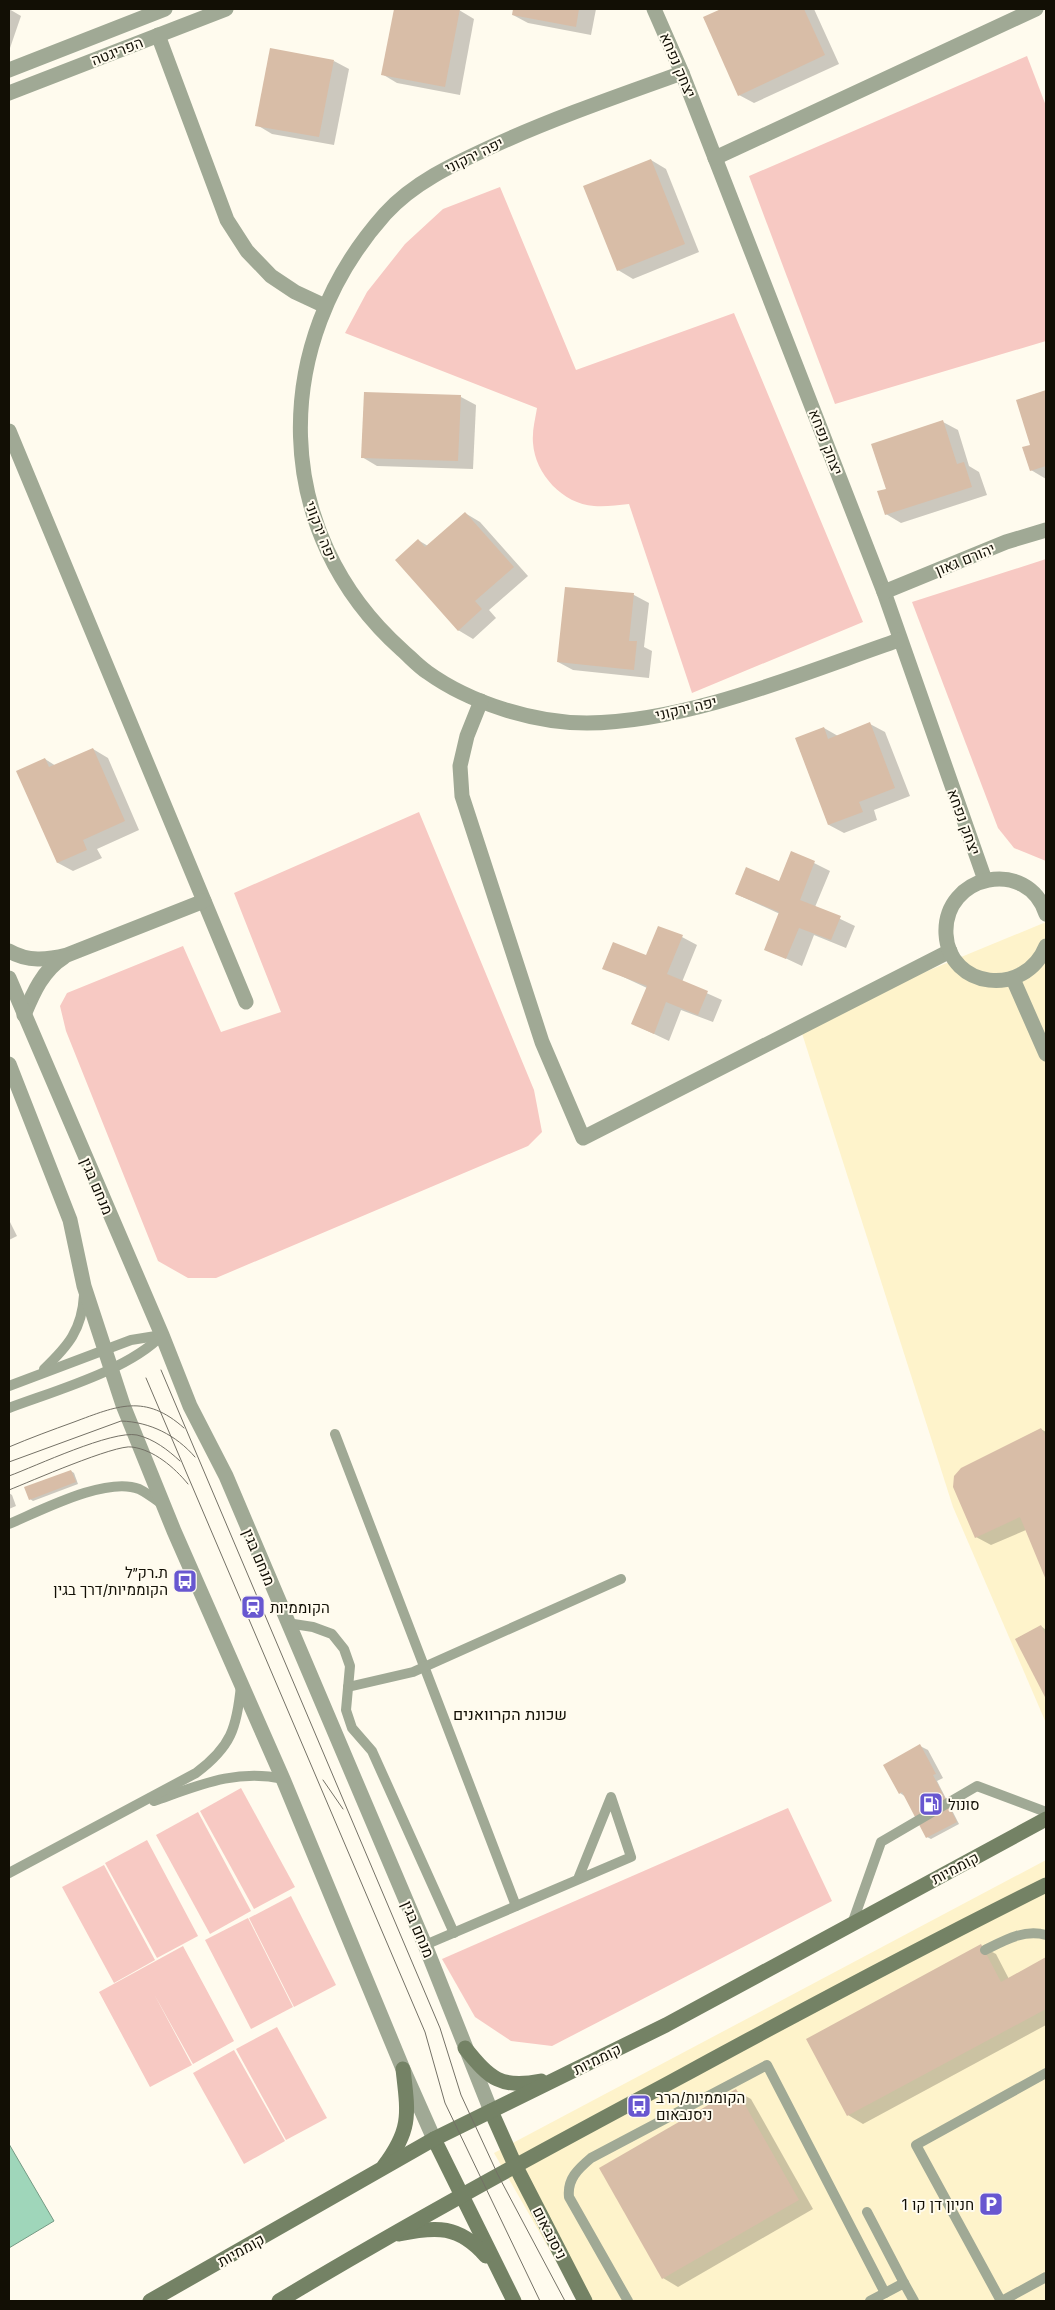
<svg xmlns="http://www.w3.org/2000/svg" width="1055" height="2310" font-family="Inter,Heebo,sans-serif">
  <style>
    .built { fill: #fef3cb }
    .green { fill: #f7c9c3 }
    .water { fill: #9fd6ba; stroke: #759a84 }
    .shadow { fill: #0003 }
    .building { fill: #d8bda7 }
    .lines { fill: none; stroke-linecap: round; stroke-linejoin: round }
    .service { stroke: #a0a995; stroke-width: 10 }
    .minor { stroke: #a0a995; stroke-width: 15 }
    .tertiary { stroke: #a0a995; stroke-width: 15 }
    .secondary { stroke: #748265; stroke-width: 15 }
    .tram { stroke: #747166; stroke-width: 1 }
    .labels { text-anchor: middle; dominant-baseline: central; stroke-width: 4; stroke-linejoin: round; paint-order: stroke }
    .street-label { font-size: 15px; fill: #120f05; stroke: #fffbee }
    .poi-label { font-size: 15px; fill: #120f05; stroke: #fffbee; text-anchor: start }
    .neighbourhood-label { font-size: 16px; fill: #120f05; stroke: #fffbee }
  </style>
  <rect width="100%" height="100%" fill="#fffbee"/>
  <g class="built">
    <polygon points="1046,922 1046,1723 953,1507 799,1024"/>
    <polygon points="1046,1860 1046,2301 579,2301 494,2153"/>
  </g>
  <g class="green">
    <polygon points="1027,56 1046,106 1046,341 835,404 749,176"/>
    <path d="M500,187L576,370L734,313L863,622L692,693L629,504C617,505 606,507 594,506C563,504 535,474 533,443C532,431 535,420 537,408L345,333L367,292L405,244L443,209Z"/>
    <polygon points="1046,559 1046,861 1014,848 998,828 912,602"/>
    <polygon points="419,812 534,1090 542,1132 528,1146 216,1278 188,1278 158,1261 66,1031 60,1006 67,993 183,946 221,1032 281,1012 234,893"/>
    <polygon points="241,1788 295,1887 254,1909 200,1811"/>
    <polygon points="788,1808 832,1901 552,2046 511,2041 475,2017 442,1959"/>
    <polygon points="198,1812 251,1911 210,1934 156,1835"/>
    <polygon points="147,1840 198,1936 157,1958 105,1863"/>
    <polygon points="104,1865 155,1960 114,1983 62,1887"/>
    <polygon points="291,1896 336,1985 294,2007 249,1918"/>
    <polygon points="248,1918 293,2007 251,2029 205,1940"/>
    <polygon points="183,1946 234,2041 193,2064 154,1994 192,2065 150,2087 99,1992"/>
    <polygon points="277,2027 327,2118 286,2140 236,2049"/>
    <polygon points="234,2050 285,2141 244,2164 193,2073"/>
  </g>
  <polygon class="water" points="9,2144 54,2221 9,2248"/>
  <g class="shadow">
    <polygon points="9,9 21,16 9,51"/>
    <polygon points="395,9 451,9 459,10 474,19 460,95 397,83 382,74"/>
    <polygon points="514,9 596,9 591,35 528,23 513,15"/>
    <polygon points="724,9 814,9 839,64 754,103 739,95 704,18"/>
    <polygon points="334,61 349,69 334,145 272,134 257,125"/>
    <polygon points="651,160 666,169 699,252 633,279 618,270"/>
    <polygon points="1046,391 1046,479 1031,470 1032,445 1018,400"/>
    <polygon points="461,397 476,405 473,469 377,466 362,457"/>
    <polygon points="943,422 958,430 969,466 979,472 987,495 901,523 886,514 887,489"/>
    <polygon points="465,513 480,522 528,576 489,610 496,618 473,639 458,630 418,540 428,546"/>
    <polygon points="566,588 634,595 649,603 644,647 652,651 649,678 573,670 558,662"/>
    <polygon points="870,724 885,732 910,796 874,810 877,820 844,833 829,825 796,739 824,728 838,736"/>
    <polygon points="93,749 108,758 139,830 97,849 102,858 73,871 58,863 18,771 45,759 56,766"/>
    <polygon points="792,852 830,871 815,907 855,926 846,948 814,935 802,966 766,949 780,914 736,894 780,882"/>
    <polygon points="682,937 697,945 682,982 722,1000 713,1022 681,1010 669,1041 633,1024 647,988 604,968 647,957"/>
    <polygon points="9,1220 17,1236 9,1240"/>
    <polygon points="1041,1429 1046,1432 1046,1577 1026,1530 991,1545 976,1537"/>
    <polygon points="71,1471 74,1473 78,1484 33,1501 30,1499"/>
    <polygon points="9,1493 12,1495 16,1506 9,1509"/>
    <polygon points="1041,1626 1046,1630 1046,1696 1016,1639"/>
    <polygon points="920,1746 928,1750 943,1778 937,1781 959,1824 931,1839 927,1837 906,1797 900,1793"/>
    <polygon points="981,1946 996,1954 1009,1979 1046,1959 1046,2025 863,2124 848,2115"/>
    <polygon points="736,2091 751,2099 813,2209 678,2287 663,2278"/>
  </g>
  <g class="building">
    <polygon points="394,9 460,9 445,87 381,75"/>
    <polygon points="513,9 579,9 576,27 512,15"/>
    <polygon points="721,9 804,9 825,55 738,96 703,17"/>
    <polygon points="270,48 334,60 319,137 255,126"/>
    <polygon points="651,159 685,244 617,271 583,186"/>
    <polygon points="1046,390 1046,466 1030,471 1022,447 1030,445 1016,400"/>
    <polygon points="364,392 461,395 458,461 361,458"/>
    <polygon points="943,420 957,464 964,462 972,487 885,515 877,491 886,489 871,444"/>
    <polygon points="465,512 514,567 475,601 482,609 458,631 395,560 418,539 425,547"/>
    <polygon points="565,587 634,593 629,641 637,641 634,670 557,662"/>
    <polygon points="870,722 895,788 859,802 863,812 828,825 795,738 824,727 828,739"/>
    <polygon points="93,748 125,821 83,840 87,850 57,863 16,771 45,758 49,767"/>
    <polygon points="791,851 815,861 800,900 841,916 831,940 799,928 786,959 764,950 779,912 735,894 746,867 779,881"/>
    <polygon points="658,926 683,935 667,974 708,991 698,1015 666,1002 654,1034 631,1024 647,986 602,969 613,942 646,955"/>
    <polygon points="1041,1428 1046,1437 1046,1580 1020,1517 975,1538 953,1487 954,1476 961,1468"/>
    <polygon points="71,1470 76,1482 29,1500 24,1487"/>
    <polygon points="1041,1625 1046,1636 1046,1699 1015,1639"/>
    <polygon points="920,1744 936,1774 933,1775 957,1822 926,1838 902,1792 899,1794 883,1765"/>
    <polygon points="981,1944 1001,1982 1046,1957 1046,2009 847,2116 806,2039"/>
    <polygon points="736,2089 799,2200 662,2279 599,2168"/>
  </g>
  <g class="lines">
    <g class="service">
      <path d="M44,1369C68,1346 82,1330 84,1295"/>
      <polyline points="9,1386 131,1340 162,1335"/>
      <path d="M9,1408C54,1391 129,1370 162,1335"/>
      <polyline points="335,1434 516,1906"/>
      <path d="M9,1524C40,1511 106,1476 139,1489C147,1493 155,1499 162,1504"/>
      <polyline points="287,1623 313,1627 332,1634 344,1649 350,1666 346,1710 352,1728 372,1751 454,1933"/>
      <polyline points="348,1687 413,1672 621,1579"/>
      <path d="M154,1801C197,1786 237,1768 283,1779"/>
      <path d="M9,1873L196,1773C231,1747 237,1728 241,1685"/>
      <polyline points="852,1924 881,1842 977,1786 1046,1812"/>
      <polyline points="425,1945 631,1857 611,1797 578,1879"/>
      <path d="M985,1950C1005,1940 1024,1929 1046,1935"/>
      <polyline points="867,2212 904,2283"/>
      <path d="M628,2301L569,2197C567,2179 578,2169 591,2158L767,2065L885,2293"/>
      <polyline points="870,2301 904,2283 914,2301"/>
      <polyline points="1001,2301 916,2145 1046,2073"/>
      <polyline points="1002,2301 1046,2277"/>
    </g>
    <g class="minor">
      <polyline points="654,9 682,73 884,592 985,880"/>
      <polyline points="158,35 227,220 247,251 271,276 295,292 325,306"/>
      <path d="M682,73C618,96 554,118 493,146C454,164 414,182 385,214C269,344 270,532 402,650C410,657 418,666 427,672C470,703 534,723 587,723C689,722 803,673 899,640"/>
      <polyline points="715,158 1036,9"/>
      <polyline points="9,431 246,1002"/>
      <polyline points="884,592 1006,542 1046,530"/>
      <polyline points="481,701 467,736 460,766 462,796 542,1042 583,1138 950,951"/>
      <path d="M1046,914C1028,857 943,874 946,934C949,989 1025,998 1046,946"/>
      <path d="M9,951C28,962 47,960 67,955L204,901"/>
      <polyline points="1013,979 1046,1054"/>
      <path d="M24,1015C33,993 43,970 64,957"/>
    </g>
    <g class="tertiary">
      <polyline points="9,70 165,9"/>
      <polyline points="9,93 226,9"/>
      <polyline points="9,978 162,1335 190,1406 226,1476 425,1945 491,2111"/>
      <polyline points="9,1064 70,1220 84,1286 123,1405 174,1531 283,1779 403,2069 434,2139"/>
    </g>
    <g class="secondary">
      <path d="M465,2048C490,2079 501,2089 541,2081"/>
      <polyline points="491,2111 515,2165 585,2301"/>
      <polyline points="434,2139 514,2301"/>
      <path d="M384,2166C412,2129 408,2113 403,2069"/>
      <path d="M399,2234C436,2226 459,2225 486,2256"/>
      <polyline points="150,2301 434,2139 666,2025 1046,1819"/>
      <path d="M279,2301C407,2224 538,2153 669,2083C794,2015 919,1948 1046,1885"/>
    </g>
    <g class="tram">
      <polyline points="161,1370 440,2028 461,2095 498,2175 565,2301"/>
      <polyline points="146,1378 425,2032 445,2103 540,2301"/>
      <path d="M9,1447C30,1438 52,1430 74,1422C117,1406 145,1393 184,1428"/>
      <path d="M9,1462L121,1421C150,1422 176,1435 195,1457"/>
      <path d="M9,1476C36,1466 112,1430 137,1435C154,1439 168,1450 180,1461"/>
      <path d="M9,1490C29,1482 116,1444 132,1447C154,1450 174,1467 188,1484"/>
      <polyline points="323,1780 343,1809"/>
    </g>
  </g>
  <defs>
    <g id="bus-square" transform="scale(1.25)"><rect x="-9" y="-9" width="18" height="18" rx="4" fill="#6857d0" stroke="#fffbee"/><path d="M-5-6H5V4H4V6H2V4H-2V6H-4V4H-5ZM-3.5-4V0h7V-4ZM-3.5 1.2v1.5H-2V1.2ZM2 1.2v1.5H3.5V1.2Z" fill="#fff"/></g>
    <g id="station-square" transform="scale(1.25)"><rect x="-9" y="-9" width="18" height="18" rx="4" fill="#6857d0" stroke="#fffbee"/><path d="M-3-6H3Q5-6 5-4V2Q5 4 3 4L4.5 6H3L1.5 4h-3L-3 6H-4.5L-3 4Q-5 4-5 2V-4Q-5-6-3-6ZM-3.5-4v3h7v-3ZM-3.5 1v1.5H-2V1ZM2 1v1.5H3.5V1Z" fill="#fff"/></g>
    <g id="fuel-square" transform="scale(1.25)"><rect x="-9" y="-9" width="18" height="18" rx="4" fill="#6857d0" stroke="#fffbee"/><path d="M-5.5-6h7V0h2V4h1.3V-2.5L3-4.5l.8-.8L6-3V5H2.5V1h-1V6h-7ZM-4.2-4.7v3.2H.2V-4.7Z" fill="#fff"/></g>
    <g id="parking-square" transform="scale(1.25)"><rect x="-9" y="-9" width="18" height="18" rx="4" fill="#6857d0" stroke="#fffbee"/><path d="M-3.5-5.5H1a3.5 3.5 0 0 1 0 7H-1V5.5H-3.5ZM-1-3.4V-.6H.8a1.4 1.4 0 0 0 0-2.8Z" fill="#fff"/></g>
  </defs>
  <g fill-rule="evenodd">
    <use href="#bus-square" x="185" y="1581"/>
    <use href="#station-square" x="253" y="1607"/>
    <use href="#fuel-square" x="931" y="1804"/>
    <use href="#bus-square" x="639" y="2106"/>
    <use href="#parking-square" x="991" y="2204"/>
  </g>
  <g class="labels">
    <g class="street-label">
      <text transform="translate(117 51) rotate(-21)">הפריגטה</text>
      <text transform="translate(678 65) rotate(67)">יצחק נפחא</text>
      <text transform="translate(474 155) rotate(-26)">יפה ירקוני</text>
      <text transform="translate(826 442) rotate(69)">יצחק נפחא</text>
      <text transform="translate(321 531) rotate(69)">יפה ירקוני</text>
      <text transform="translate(965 559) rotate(-22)">יהורם גאון</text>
      <text transform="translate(686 708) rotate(-13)">יפה ירקוני</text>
      <text transform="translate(964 822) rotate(70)">יצחק נפחא</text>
      <text transform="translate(97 1186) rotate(67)">מנחם בגין</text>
      <text transform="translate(259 1557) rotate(67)">מנחם בגין</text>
      <text transform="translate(955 1868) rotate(-28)">קוממיות</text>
      <text transform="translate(418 1929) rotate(67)">מנחם בגין</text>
      <text transform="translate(597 2059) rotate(-26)">קוממיות</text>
      <text transform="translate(550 2233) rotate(63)">ניסנבאום</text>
      <text transform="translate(241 2250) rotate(-29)">קוממיות</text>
    </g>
    <g class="poi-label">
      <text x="168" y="1572" text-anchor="end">ת.רק״ל<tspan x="168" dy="17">הקוממיות/דרך בגין</tspan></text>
      <text x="270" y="1607">הקוממיות</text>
      <text x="948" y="1804">סונול</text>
      <text x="656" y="2097">הקוממיות/הרב<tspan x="656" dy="17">ניסנבאום</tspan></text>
      <text x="974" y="2204" text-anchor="end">חניון דן קו 1</text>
    </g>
    <g class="neighbourhood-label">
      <text x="510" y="1714">שכונת הקרוואנים</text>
    </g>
  </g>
  <rect width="1055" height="2310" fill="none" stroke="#120f05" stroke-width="20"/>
</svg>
